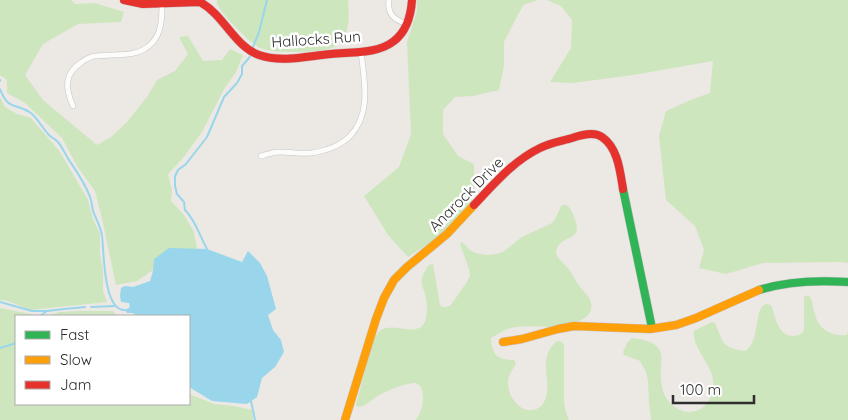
<svg xmlns="http://www.w3.org/2000/svg" width="848" height="420" font-family="Quicksand,sans-serif">
  <style>
    .green { fill: #cee6be }
    .water { fill: #99d6ec }
    .lines { fill: none; stroke-linecap: round; stroke-linejoin: round }
    .stream { stroke: #99d6ec; stroke-width: 2 }
    .street-casing { stroke: #c5c4c5; stroke-width: 6 }
    .fast-casing { stroke: #c5c4c5; stroke-width: 9 }
    .slow-casing { stroke: #c5c4c5; stroke-width: 9 }
    .jam-casing { stroke: #c5c4c5; stroke-width: 9 }
    .street { stroke: #fcfcfb; stroke-width: 5 }
    .fast { stroke: #30b455; stroke-width: 8 }
    .slow { stroke: #ff9f0a; stroke-width: 8 }
    .jam { stroke: #e5322d; stroke-width: 8 }
    .labels { text-anchor: middle; dominant-baseline: central; stroke-width: 5; stroke-linejoin: round; paint-order: stroke }
    .street-label { font-size: 15px; fill: #2e2e2e; stroke: #fff }
  </style>
  <rect width="100%" height="100%" fill="#ece8e4"/>
  <g class="green">
    <polygon points="0,0 71,0 75,4 95,3 124,12 121,22 78,24 43,44 25,75 43,100 97,145 111,137 127,122 147,97 157,80 175,71 188,54 179,37 188,36 203,61 222,60 230,49 243,55 236,72 224,89 202,132 183,158 168,174 172,190 171,201 184,215 194,232 197,249 156,268 137,281 116,285 101,214 95,191 77,166 62,138 25,103 7,93 7,80 0,75"/>
    <path d="M217,0H348C349,14 351,38 336,46C325,52 310,51 298,52C287,52 270,52 260,48C250,43 224,17 219,7C217,4 217,4 217,0Z"/>
    <polygon points="417,0 538,0 523,5 504,42 504,66 499,90 473,96 455,97 443,110 443,134 458,156 474,164 474,193 470,206 443,234 408,257 388,235 364,196 399,167 411,134 407,42 417,11"/>
    <polygon points="547,0 848,0 848,263 840,262 763,263 726,274 699,268 704,250 695,226 666,200 659,136 666,111 693,99 710,93 713,61 633,75 573,83 550,82 571,48 572,20 561,6"/>
    <polygon points="0,97 5,107 17,114 31,118 60,152 88,200 93,219 100,234 100,253 103,271 103,290 107,302 30,310 8,301 0,300"/>
    <path d="M562,205H566C571,208 572,211 574,217C584,240 566,235 559,245C557,248 556,250 556,253C557,259 566,265 570,271C573,275 575,280 578,284C582,290 589,295 591,303C595,318 573,325 562,326C546,328 531,325 516,327C507,328 499,333 491,338C492,355 497,360 514,360L516,363C514,368 509,374 508,380C506,397 525,420 541,406C558,387 533,361 557,341C561,341 563,342 564,346V402L566,412L569,420H416C423,410 425,398 421,387L416,383C405,383 386,391 376,397C370,401 366,406 358,407L356,405L373,339C376,336 378,332 381,330C395,322 413,336 423,325C429,317 427,302 425,294C424,289 420,284 422,279C423,273 426,269 429,265L433,264L440,305L443,307L450,306L467,282L470,276L469,269L460,244L462,242L470,250L476,253L486,255L496,254L503,252L522,237L552,223C557,218 558,211 562,205Z"/>
    <path d="M808,295C814,301 812,307 815,314C818,329 832,337 846,335L848,332V420H651L649,401L648,381L646,372L640,361L624,355L623,352L627,343L632,338C641,339 654,341 659,349C663,355 661,362 661,368C660,386 663,402 680,410C688,414 695,412 702,408C708,403 712,396 713,389C717,367 692,351 694,331L712,322L715,323C723,341 721,348 745,351C763,341 751,298 771,305C776,317 777,336 794,336C800,335 802,334 804,330V297Z"/>
    <polygon points="0,308 41,316 16,316 16,404 189,404 189,394 214,404 234,406 252,410 253,420 0,420"/>
    <polygon points="81,311 113,311 118,316 49,316 59,312"/>
  </g>
  <polygon class="water" points="169,248 207,249 242,262 248,251 260,263 267,276 276,309 268,315 273,330 281,340 284,352 275,367 262,378 257,397 247,404 212,401 189,387 189,316 137,316 133,313 127,313 125,310 130,307 129,303 121,302 120,296 121,288 125,286 133,287 150,281 153,271 154,259"/>
  <g class="lines">
    <g class="stream">
      <polyline points="253,47 259,32 267,0"/>
      <polyline points="0,80 0,81"/>
      <path d="M0,89C9,112 16,102 31,113C38,119 42,127 48,134C50,137 54,138 57,141C62,146 65,154 69,160C77,172 87,186 91,200C92,203 92,207 93,211C96,219 101,227 102,236C104,251 103,311 125,310"/>
      <path d="M207,249C200,237 195,219 185,210L184,202L177,194L175,186V176L178,170L186,164L207,137L224,97L237,83L242,74V66L249,58L250,56"/>
      <polyline points="0,302 32,311 47,311"/>
      <polyline points="91,307 114,306"/>
      <polyline points="40,316 47,311 64,309 85,307"/>
      <polyline points="0,348 16,343"/>
      <polyline points="251,401 255,420"/>
    </g>
    <g class="street-casing">
      <g id="street">
        <path d="M389,0C387,14 394,20 407,24"/>
        <path d="M73,106C65,88 64,73 82,62C86,59 91,56 96,56C115,53 137,59 152,43C162,33 162,16 162,3"/>
        <path d="M261,156C268,154 274,152 280,152C291,152 301,154 311,153C326,151 340,146 350,136C372,113 364,80 361,51"/>
      </g>
    </g>
    <g class="fast-casing">
      <g id="fast">
        <polyline points="623,189 652,328"/>
        <path d="M759,290C787,281 819,280 848,282"/>
      </g>
    </g>
    <g class="slow-casing">
      <g id="slow">
        <polyline points="503,342 522,339 558,329 574,326 650,329 676,325 696,318 759,290"/>
        <polyline points="345,420 376,319 384,298 394,280 407,267 447,234 474,205"/>
      </g>
    </g>
    <g class="jam-casing">
      <g id="jam">
        <path d="M124,0L143,4L200,2C224,15 234,46 259,55C282,63 308,56 331,54C351,52 378,54 394,41C407,31 411,15 412,0"/>
        <path d="M474,205C494,184 513,161 540,148C549,143 562,141 572,138C581,135 594,131 602,137C618,148 620,171 623,189"/>
      </g>
    </g>
    <use href="#street" class="street"/>
    <use href="#fast" class="fast"/>
    <use href="#slow" class="slow"/>
    <use href="#jam" class="jam"/>
  </g>
  <g class="labels">
    <g class="street-label">
      <text transform="translate(316 39) rotate(-4)">Hallocks Run</text>
      <text transform="translate(466 194) rotate(-45)">Anarock Drive</text>
    </g>
  </g>
  <rect x="15" y="315" width="175" height="90" fill="#ffffff" stroke="#ababab"/>
  <rect x="25" y="331" width="25" height="8" fill="#30b455" stroke="#ababab"/>
  <text x="60" y="340" font-size="15" fill="#2e2e2e">Fast</text>
  <rect x="25" y="356" width="25" height="8" fill="#ff9f0a" stroke="#ababab"/>
  <text x="60" y="365" font-size="15" fill="#2e2e2e">Slow</text>
  <rect x="25" y="381" width="25" height="8" fill="#e5322d" stroke="#ababab"/>
  <text x="60" y="390" font-size="15" fill="#2e2e2e">Jam</text>
  <path d="M673 395v8h81v-8" fill="none" stroke="#2e2e2e" stroke-width="2.5"/>
  <text x="680" y="395" font-size="15" fill="#2e2e2e" stroke="#ffffff" stroke-width="4" paint-order="stroke">100 m</text>
</svg>
